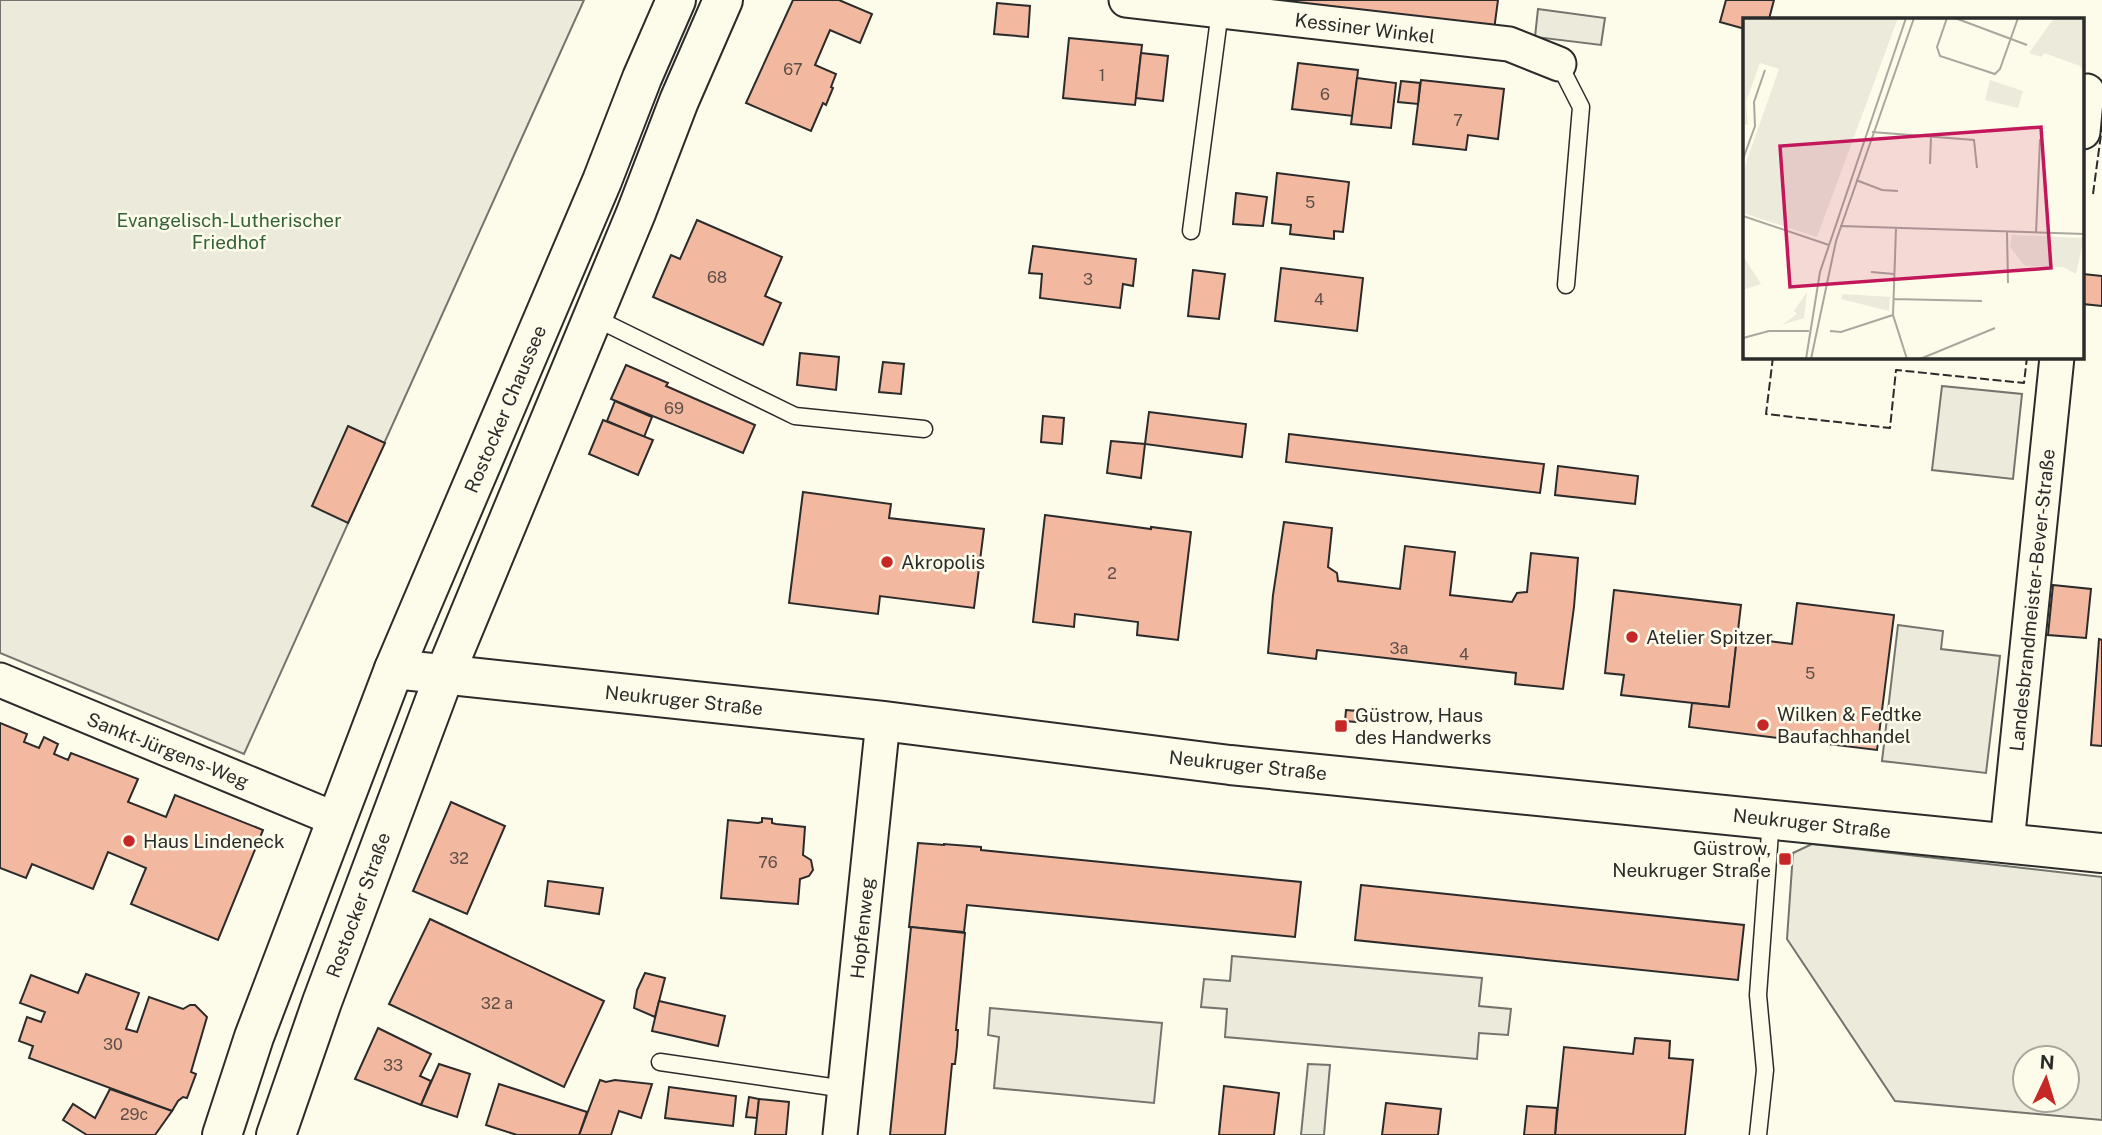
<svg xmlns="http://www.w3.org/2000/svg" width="2102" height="1135" font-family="'Public Sans',sans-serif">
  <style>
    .green { fill: #ecebdb; stroke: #74746e; stroke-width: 2; fill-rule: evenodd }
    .parking { fill: #eceadb; stroke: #74746e; stroke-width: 2 }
    .building { fill: #f2b8a0; stroke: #2b2b2b; stroke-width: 2 }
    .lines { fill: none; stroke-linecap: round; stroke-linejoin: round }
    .lane-casing { stroke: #2b2b2b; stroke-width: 19 }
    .street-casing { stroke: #2b2b2b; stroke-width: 37 }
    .primary-casing { stroke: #2b2b2b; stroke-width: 42 }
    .lane { stroke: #fdfbea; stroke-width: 16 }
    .street { stroke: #fdfbea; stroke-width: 33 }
    .primary { stroke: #fdfbea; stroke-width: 38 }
    .fence { stroke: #2b2b2b; stroke-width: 2; stroke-dasharray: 9 3.5; stroke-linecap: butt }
    .poi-dot { fill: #c62828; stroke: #fdfbea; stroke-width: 2.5 }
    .labels { text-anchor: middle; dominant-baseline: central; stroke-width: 5; stroke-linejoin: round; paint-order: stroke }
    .number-label { font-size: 16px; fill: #5d4e48 }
    .street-label { font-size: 19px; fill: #2b2b2b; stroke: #fdfbea }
    .park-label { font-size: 19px; fill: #34623c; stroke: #fdfbea }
    .poi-label { font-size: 19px; fill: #2b2b2b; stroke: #fdfbea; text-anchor: start }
    .inset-road { fill: none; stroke: #a9a89e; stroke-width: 2 }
    .view { fill: #c2185b; fill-opacity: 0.15; stroke: #c2185b; stroke-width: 3.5 }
    .inset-edge { fill: none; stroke: #2b2b2b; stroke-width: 3.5 }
  </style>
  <rect width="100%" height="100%" fill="#fdfbea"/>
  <g class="green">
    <polygon points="0,0 584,0 244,754 0,653"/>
    <polygon points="1898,625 1943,631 1941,649 2000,656 1986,773 1882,761"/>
    <path d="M1812,844L2102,877V1120L1895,1101L1787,939L1793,853ZM2067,1058V1100H2025V1058Z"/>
  </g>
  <g class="parking">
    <polygon points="1538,9 1605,18 1601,45 1535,37"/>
    <polygon points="1942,386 2022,394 2013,479 1932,470"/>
    <polygon points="1232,956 1482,978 1479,1006 1511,1009 1508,1035 1479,1033 1477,1059 1225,1037 1227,1009 1201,1007 1204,979 1230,981"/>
    <polygon points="990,1008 1162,1023 1154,1103 994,1088 999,1037 988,1035"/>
    <polygon points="1308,1064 1330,1065 1324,1135 1301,1135"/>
  </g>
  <g class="building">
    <polygon points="793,0 839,0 872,14 860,43 830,30 815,65 836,74 831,87 833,88 826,105 823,103 811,131 746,103"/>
    <polygon points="1242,0 1498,0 1494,30"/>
    <polygon points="1726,0 1774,0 1769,19 1745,19 1745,29 1720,22"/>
    <polygon points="997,3 1030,6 1028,37 994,34"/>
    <polygon points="1069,38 1142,45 1135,105 1063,98"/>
    <polygon points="1141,53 1168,56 1163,101 1136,98"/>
    <polygon points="1298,63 1358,70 1353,116 1292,109"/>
    <polygon points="1357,78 1396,83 1391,128 1351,124"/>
    <polygon points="1421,80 1504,89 1498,139 1468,135 1466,150 1413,144"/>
    <polygon points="1401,81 1420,83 1418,104 1398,102"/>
    <polygon points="1277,173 1349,182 1343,232 1334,231 1334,239 1290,234 1291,225 1272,223"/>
    <polygon points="1236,193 1267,197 1263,226 1233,224"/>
    <polygon points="697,220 782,257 765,296 781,303 763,345 653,297 671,255 680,259"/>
    <polygon points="1033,246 1136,259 1133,286 1123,284 1120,308 1040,298 1042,274 1029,273"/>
    <polygon points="1281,268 1363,278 1357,331 1275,321"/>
    <polygon points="1193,270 1225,274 1219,319 1188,316"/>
    <polygon points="2083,274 2102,276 2102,306 2083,304"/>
    <polygon points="800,353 839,357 836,390 797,385"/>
    <polygon points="883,362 904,364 901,394 879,392"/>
    <polygon points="626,365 668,383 666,386 755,425 743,453 611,399"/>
    <polygon points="615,401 652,417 644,437 607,421"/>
    <polygon points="1149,412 1246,424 1242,457 1145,444"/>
    <polygon points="1043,416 1064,418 1062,444 1041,442"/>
    <polygon points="603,420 653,440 638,475 589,454"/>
    <polygon points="348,426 385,443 348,523 312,506"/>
    <polygon points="1289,434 1544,464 1540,493 1286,462"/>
    <polygon points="1111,441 1145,444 1141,478 1107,473"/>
    <polygon points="1558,466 1638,476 1635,504 1555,495"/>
    <polygon points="803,492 891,504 889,518 984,529 974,608 880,596 878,614 789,603"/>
    <polygon points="1045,515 1151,529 1151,527 1191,532 1178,640 1137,635 1138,622 1075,614 1074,627 1033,622"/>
    <polygon points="1284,522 1332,528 1328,567 1337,573 1338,581 1400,589 1405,546 1455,552 1450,595 1512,602 1517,593 1527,592 1531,553 1578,558 1574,607 1563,689 1515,684 1516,673 1317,650 1316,659 1268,653 1273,595"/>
    <polygon points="2053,585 2091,589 2086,638 2048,635"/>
    <polygon points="1614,590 1741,605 1729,707 1621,695 1624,675 1605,673"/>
    <polygon points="1797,603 1894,615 1877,750 1689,727 1692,703 1729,707 1737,637 1792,644"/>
    <polygon points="2099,639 2102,640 2102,746 2091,745"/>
    <polygon points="1346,710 1369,712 1368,723 1345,721"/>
    <polygon points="0,723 27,734 24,742 39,748 44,737 58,744 54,754 68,760 71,753 138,779 128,802 166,817 175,795 263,830 218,940 131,904 146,868 108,852 93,889 32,864 26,878 0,868"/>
    <polygon points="451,802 505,826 467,914 413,891"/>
    <polygon points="762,818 772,819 772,823 776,824 805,827 803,855 811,860 813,870 809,876 800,879 798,904 721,898 728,820 758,823 762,822"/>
    <polygon points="918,843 944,845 944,844 981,847 981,850 1301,882 1295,937 967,905 964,932 909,927"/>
    <polygon points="548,881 603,888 599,914 545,906"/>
    <polygon points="1361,885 1744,925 1738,980 1355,940"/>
    <polygon points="430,919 604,1001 564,1087 389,1004"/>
    <polygon points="911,927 965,933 956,1030 958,1030 957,1046 955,1064 952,1064 945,1135 890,1135"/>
    <polygon points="645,973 665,978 655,1017 634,1008 637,990"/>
    <polygon points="86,974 139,993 126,1029 137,1032 149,997 183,1009 190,1005 195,1005 207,1017 191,1072 196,1074 187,1098 183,1097 178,1101 172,1111 29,1058 33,1046 19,1041 27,1017 41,1022 45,1012 20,1003 31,975 78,993"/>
    <polygon points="659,1001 725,1016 718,1046 652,1031"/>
    <polygon points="378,1028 431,1054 420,1076 431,1081 421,1105 355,1079"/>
    <polygon points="1635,1038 1670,1041 1669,1058 1693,1060 1685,1135 1555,1135 1564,1047 1633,1054"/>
    <polygon points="439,1064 470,1074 457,1117 421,1105"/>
    <polygon points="600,1080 606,1082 615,1080 652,1084 641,1118 619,1111 611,1135 579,1135"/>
    <polygon points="499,1084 587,1112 579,1135 517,1135 486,1125"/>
    <polygon points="1224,1086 1279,1093 1274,1135 1219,1135"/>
    <polygon points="669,1087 736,1096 733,1126 665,1118"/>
    <polygon points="110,1089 172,1111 155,1135 87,1135 63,1120 73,1104 95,1118"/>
    <polygon points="749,1097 759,1099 757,1118 746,1117"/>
    <polygon points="759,1099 789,1102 786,1135 755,1135"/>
    <polygon points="1386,1103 1441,1109 1438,1135 1382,1135"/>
    <polygon points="1527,1106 1557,1108 1555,1135 1524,1135"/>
  </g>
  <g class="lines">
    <g class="lane-casing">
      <g id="lane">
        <polyline points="1559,64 1581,107 1566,285"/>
        <polyline points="1191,231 1220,11"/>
        <polyline points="593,317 795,416 924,429"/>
        <polyline points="660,1062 845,1089"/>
        <polyline points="1758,1135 1765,1070 1758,995 1771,819"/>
      </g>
    </g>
    <g class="street-casing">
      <g id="street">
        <polyline points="1126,0 1509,44 1559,64"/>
        <polyline points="2083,132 2087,91"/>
        <polyline points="0,680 335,819"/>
        <polyline points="2007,843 2057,357"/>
        <polyline points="840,1135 883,721"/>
      </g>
    </g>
    <g class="primary-casing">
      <g id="primary">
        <polyline points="394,669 883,721 1230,765 2102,853"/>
        <polyline points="222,1135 254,1037 394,669 602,181 642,78 676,0"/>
        <polyline points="276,1135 322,1002 444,676 636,213 679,101 723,0"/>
      </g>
    </g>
    <use href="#lane" class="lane"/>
    <use href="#street" class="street"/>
    <use href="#primary" class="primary"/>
    <g class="fence">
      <polyline points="2093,194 2102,127"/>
      <polyline points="1773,357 1766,414 1890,428 1896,370 2024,383 2027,357"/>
    </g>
  </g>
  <g class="poi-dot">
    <circle cx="887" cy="562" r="7"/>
    <circle cx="1632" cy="637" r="7"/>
    <circle cx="1763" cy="725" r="7"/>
    <rect x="1334" y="719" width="14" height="14" rx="3.5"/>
    <circle cx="129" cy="841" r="7"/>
    <rect x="1778" y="852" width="14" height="14" rx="3.5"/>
  </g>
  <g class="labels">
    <g class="number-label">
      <text x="793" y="69">67</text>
      <text x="1102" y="75">1</text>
      <text x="1325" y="94">6</text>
      <text x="1458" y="120">7</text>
      <text x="1310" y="202">5</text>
      <text x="717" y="277">68</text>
      <text x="1088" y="279">3</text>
      <text x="1319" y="299">4</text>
      <text x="674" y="408">69</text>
      <text x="1112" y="573">2</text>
      <text x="1399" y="648">3a</text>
      <text x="1464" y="654">4</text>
      <text x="1810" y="673">5</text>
      <text x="459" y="858">32</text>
      <text x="768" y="862">76</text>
      <text x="497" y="1003">32 a</text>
      <text x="113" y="1044">30</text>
      <text x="393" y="1065">33</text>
      <text x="134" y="1114">29c</text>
    </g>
    <g class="street-label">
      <text transform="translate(1365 28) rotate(7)">Kessiner Winkel</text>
      <text transform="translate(505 409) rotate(-67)">Rostocker Chaussee</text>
      <text transform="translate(2032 600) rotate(-84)">Landesbrandmeister-Bever-Straße</text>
      <text transform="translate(684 700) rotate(6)">Neukruger Straße</text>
      <text transform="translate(168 750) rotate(22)">Sankt-Jürgens-Weg</text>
      <text transform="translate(1248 765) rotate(6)">Neukruger Straße</text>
      <text transform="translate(1812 823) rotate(6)">Neukruger Straße</text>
      <text transform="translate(358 905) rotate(-70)">Rostocker Straße</text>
      <text transform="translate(862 928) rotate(-84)">Hopfenweg</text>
    </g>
    <g class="park-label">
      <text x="229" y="220">Evangelisch-Lutherischer<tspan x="229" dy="22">Friedhof</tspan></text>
    </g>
    <g class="poi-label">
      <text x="901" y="562">Akropolis</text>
      <text x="1646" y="637">Atelier Spitzer</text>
      <text x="1777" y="714">Wilken &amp; Fedtke<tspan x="1777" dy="22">Baufachhandel</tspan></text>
      <text x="1355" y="715">Güstrow, Haus<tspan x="1355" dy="22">des Handwerks</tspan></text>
      <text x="143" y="841">Haus Lindeneck</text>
      <text x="1771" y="848" text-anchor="end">Güstrow,<tspan x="1771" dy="22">Neukruger Straße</tspan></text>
    </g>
  </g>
  <g transform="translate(1743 18)">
    <rect width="341" height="341" fill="#fdfbea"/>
    <path d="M0,0H155L74,219L0,195V153L36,51L17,45L3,84L5,107L0,106ZM311,0H341V55L337,48L301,35L298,39L286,35ZM247,62L280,73L275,90L242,82ZM269,217L341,220L333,256L320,249L282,248L267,229ZM0,238L18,266L0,272ZM64,274L61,300L39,307L54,296L51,293ZM100,276L147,279L146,293L98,281Z" fill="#ecebdb"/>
    <path class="inset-road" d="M204,0L194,29L197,38L252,56L257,51L275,0M212,0L284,27M129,114L231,122L234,150M0,141L12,108L11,84L22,52M187,146L188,118M113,162L139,172L155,173M0,198L86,227M97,208L342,216M153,210L150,297L164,341M264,214L265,265M293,215L297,121M128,254L151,256M150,281L239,283M87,313L98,314L150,297M0,320L26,313H66M63,341L77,254L163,0M68,341L93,223L171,0M177,341L252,310"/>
    <path class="view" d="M298,109L308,250L47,269L37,128Z"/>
    <rect width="341" height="341" class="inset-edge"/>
  </g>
  <g transform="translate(2046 1079) rotate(4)"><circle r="33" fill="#fdfbea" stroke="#a9a89e" stroke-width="2"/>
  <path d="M0-5L12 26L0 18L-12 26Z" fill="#c62828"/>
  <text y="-10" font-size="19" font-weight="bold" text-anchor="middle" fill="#2b2b2b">N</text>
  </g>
</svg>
